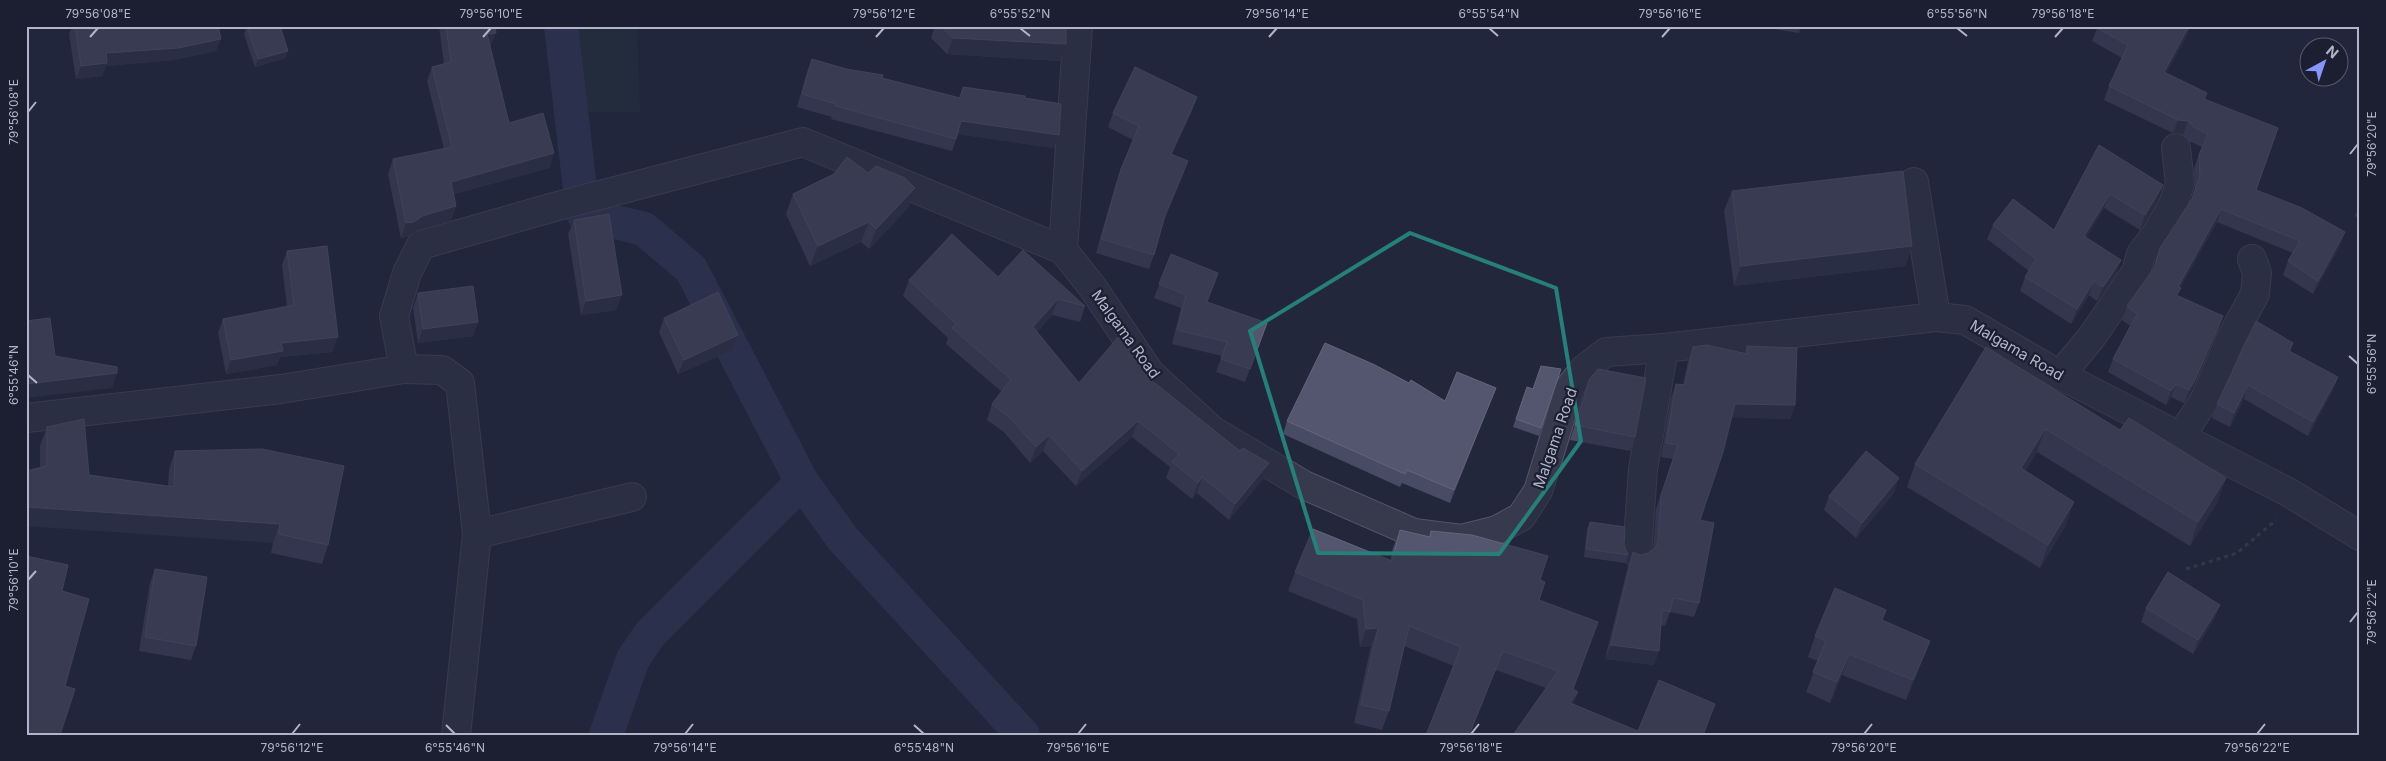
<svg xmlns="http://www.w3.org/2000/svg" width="2386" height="761" font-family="Inter,sans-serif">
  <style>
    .green { fill: #25343d }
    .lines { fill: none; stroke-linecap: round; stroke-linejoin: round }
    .canal { stroke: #363e63; stroke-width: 34 }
    .minor-casing { stroke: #525567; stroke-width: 30 }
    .path { stroke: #43515a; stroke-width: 3; stroke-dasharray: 4 4; stroke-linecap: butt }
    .minor { stroke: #373a4c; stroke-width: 28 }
    .wall { fill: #474b64 }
    .shaded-wall { fill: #34384f }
    .building { fill: #53566e; stroke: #62657c }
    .marked { fill: none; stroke: #277f7c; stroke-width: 4; stroke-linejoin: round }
    .ticks { fill: none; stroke: #b2b5c8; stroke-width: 2 }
    .labels { text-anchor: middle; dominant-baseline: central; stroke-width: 4.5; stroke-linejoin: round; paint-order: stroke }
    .street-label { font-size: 15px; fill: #b2b5c8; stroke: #1c1f31 }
    .neatline { fill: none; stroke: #b2b5c8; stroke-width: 2 }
    .ticks-label { font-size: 12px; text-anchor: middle; fill: #b2b5c8 }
  </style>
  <rect width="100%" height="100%" fill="#23273c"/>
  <polygon class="green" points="548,26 637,26 640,112 561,112"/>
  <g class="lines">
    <g class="canal">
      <polyline points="561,26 583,214 644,229 691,269 802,482 843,539 1023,735"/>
      <polyline points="606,735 633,659 650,634 802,482"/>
    </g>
    <g class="minor-casing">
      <g id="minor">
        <polyline points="1078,26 1063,250 1093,288 1150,373 1212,430 1304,485 1414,533 1461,539 1497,530 1521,517 1538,491 1570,387 1584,369 1606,352 1664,348 1936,317 1965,320 2060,375 2288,492 2360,536"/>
        <polyline points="1914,182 1936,317"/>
        <polyline points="404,369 442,370 460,383 477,534 456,735"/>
        <polyline points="2060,375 2091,338 2136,272 2141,254 2156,234 2172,207 2180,184 2176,148"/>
        <polyline points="26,418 281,389 404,369 394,316 407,273 421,245 554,207 803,142 1063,250"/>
        <polyline points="2180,437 2204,401 2231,338 2255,294 2257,273 2252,259"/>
        <polyline points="477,534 632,497"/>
        <polyline points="1637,553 1643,469 1664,348"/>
      </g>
    </g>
    <polyline class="path" points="2186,569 2237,553 2276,520"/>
    <use href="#minor" class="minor"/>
  </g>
  <g class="wall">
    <polygon points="72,26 218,26 216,51 173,60 106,66 102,76 76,79 69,34"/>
    <polygon points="439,26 495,26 490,48 509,123 554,153 549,168 454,194 456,206 451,220 417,230 409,236 401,238 388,174 393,159 444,149 427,81 432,67 444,64"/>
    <polygon points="935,26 1066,26 1060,61 947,54 931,38"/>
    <polygon points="1753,26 1801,26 1799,33"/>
    <polygon points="2098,26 2190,26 2187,35 2166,73 2207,93 2205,99 2256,190 2340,246 2313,294 2283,275 2288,261 2293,253 2217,222 2180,288 2181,288 2178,296 2223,316 2218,329 2190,394 2184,403 2171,397 2166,405 2108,372 2113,359 2130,326 2122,320 2127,306 2153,269 2160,248 2191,200 2195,189 2194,168 2202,147 2189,141 2183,134 2173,133 2104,100 2109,86 2122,58 2092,41"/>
    <polygon points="247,27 285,58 255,67 244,34"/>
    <polygon points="812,59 846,69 959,98 963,87 1025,98 1059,135 1054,148 958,134 952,151 831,119 832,117 797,107 807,72"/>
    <polygon points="1197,97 1192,111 1172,154 1183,175 1164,221 1154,255 1149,269 1096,253 1116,183 1133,140 1108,127 1113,113"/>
    <polygon points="2099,145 2158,199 2140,230 2104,208 2086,238 2121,260 2116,274 2097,301 2089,295 2071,324 2020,291 2025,277 2029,271 1987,239 1993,225 2054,230"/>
    <polygon points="868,173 915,188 908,208 869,249 861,242 810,266 786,214 793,194"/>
    <polygon points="1732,191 1912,246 1905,266 1734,286 1724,211"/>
    <polygon points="2360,204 2360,220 2355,216"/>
    <polygon points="574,220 616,310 581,315 568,234"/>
    <polygon points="287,251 332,352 280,357 277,365 226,374 218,333 223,319 287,307 282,265"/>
    <polygon points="1171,254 1207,302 1267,323 1245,382 1216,372 1222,356 1172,344 1181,308 1154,298"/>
    <polygon points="998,277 1085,306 1080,322 1052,315 1037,332 1079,383 1149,372 1147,377 1240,451 1269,463 1263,479 1229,520 1197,493 1192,499 1166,478 1170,467 1132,437 1076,486 1043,451 1030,463 1004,432 987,420 992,404 1002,392 946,344 948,338 903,296 909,280"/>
    <polygon points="418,293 473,336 418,343 413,308"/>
    <polygon points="664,318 738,335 733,350 678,374 659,332"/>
    <polygon points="2293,343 2290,352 2338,377 2333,390 2308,436 2244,399 2230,427 2212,418 2217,404"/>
    <polygon points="1747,346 1795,405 1790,419 1732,417 1700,520 1699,603 1694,617 1670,612 1665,626 1661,625 1654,665 1605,659 1628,566 1633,552 1640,555 1648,553 1653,550 1656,509 1673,459 1661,457 1671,398 1676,384 1683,385 1688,361 1693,347 1745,353"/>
    <polygon points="1986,347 2218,501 2190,546 2037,452 2025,471 2066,525 2040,568 1907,487 1915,464"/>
    <polygon points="1561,369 1539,436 1513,427 1527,387 1533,389"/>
    <polygon points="1589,380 1635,437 1630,451 1570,440"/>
    <polygon points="1409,383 1445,401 1496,388 1450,503 1402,483 1400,487 1283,434 1287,421"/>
    <polygon points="47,427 89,475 168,486 169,470 175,451 328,545 322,564 271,553 273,543 40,467 40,446"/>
    <polygon points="1894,493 1856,538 1824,510 1829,496"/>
    <polygon points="1590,522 1624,545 1628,555 1625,563 1584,557 1587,529"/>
    <polygon points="1400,530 1429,537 1431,531 1540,580 1539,600 1573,689 1573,704 1638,731 1704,735 1513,735 1546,688 1496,670 1454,666 1404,646 1389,711 1382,730 1354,723 1371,646 1360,647 1357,619 1288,591 1295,572 1390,561 1393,548"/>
    <polygon points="155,569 196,646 191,660 139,651 150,583"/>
    <polygon points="2220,605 2214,619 2193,654 2141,622 2146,608"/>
    <polygon points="1886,610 1882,621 1930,641 1922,661 1906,700 1842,675 1830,703 1806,692 1818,661 1808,657 1815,636"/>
  </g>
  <g class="shaded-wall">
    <polygon points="2189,26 2190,26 2187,35 2160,85 2164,72"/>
    <polygon points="496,33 490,48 487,34"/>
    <polygon points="953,38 1066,44 1060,61 947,54"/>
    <polygon points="221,39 216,51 173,60 106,66 102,76 76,79 81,66 106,53"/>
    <polygon points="288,51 285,58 255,67 258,59"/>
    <polygon points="1197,97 1192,111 1166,167 1171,154"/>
    <polygon points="2178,120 2188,121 2183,134 2173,133"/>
    <polygon points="961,121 1059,135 1054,148 956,134"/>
    <polygon points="554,153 549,168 446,196 451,182"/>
    <polygon points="1188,161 1183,175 1160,229 1165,215"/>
    <polygon points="2163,185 2158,199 2140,230 2145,215"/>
    <polygon points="915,188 908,208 869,249 876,229"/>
    <polygon points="2110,194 2104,208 2079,250 2084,236"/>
    <polygon points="456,206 451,220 417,230 409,236 401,238 406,223 422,216"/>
    <polygon points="2221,209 2217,222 2177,294 2181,288 2176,302 2171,308 2178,287"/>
    <polygon points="869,222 861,242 810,266 818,246"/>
    <polygon points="2345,232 2340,246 2313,294 2318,281"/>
    <polygon points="1912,246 1905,266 1734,286 1741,266"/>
    <polygon points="2121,260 2116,274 2097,301 2103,287"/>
    <polygon points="2094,281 2089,295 2071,324 2077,309"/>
    <polygon points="622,295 616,310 581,315 586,301"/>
    <polygon points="1058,299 1052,315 1027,343 1033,327"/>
    <polygon points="2223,316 2218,329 2190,394 2184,403 2189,390"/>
    <polygon points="478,322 473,336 418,343 423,329"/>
    <polygon points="738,335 733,350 678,374 684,360"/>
    <polygon points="338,337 332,352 280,357 277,365 226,374 231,360 281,343"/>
    <polygon points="117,373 112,388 26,398 26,384"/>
    <polygon points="2338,377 2333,390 2308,436 2313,422"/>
    <polygon points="2176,384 2171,397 2166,405 2171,391"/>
    <polygon points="2248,385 2244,399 2230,427 2234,413"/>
    <polygon points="1496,388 1491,401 1450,503 1454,490"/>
    <polygon points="1735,404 1795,405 1790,419 1730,417"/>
    <polygon points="1138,421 1132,437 1076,486 1082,471"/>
    <polygon points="2045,429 2037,452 2013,492 2021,468"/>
    <polygon points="1049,435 1043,451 1030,463 1036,447"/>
    <polygon points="1269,463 1263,479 1229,520 1235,504"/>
    <polygon points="1202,477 1197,493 1192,499 1198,483"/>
    <polygon points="1899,478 1894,493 1856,538 1862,523"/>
    <polygon points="2226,478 2218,501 2190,546 2198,522"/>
    <polygon points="2074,502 2066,525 2040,568 2048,545"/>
    <polygon points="26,507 280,524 273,543 26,526"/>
    <polygon points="2220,605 2214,619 2193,654 2198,640"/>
    <polygon points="1378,628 1371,646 1360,647 1366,629"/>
    <polygon points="1930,641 1922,661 1906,700 1913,680"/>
    <polygon points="1611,645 1659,651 1654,665 1605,659"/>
    <polygon points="1503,651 1470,735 1469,735"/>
    <polygon points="1849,654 1842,675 1830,703 1837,682"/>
    <polygon points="1578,692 1571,711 1570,703"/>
  </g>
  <g class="building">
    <polygon points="75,26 218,26 221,39 178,48 106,53 107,63 81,66"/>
    <polygon points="249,26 280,26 288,51 258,59 247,27"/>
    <polygon points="446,26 495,26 496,33 487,34 509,123 543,113 554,153 451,182 456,206 422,216 414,222 406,223 393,159 452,147 432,67 451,62"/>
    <polygon points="941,26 1066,26 1066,44 953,38"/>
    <polygon points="2098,26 2189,26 2164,72 2207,93 2204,99 2278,128 2256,190 2302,208 2345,232 2318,281 2288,261 2300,241 2221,209 2178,287 2181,288 2176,295 2223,316 2195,380 2189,390 2176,384 2171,391 2113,359 2137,314 2127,306 2154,268 2160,248 2192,199 2200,176 2199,155 2208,134 2194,127 2188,121 2178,120 2109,86 2128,45 2097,28"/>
    <polygon points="812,59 846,69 883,75 882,78 960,98 963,87 1025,96 1025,98 1061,104 1059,135 961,121 956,139 836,106 836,104 802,94"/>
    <polygon points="1135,67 1197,97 1171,154 1188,161 1165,215 1154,255 1101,239 1121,169 1139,126 1113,113"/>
    <polygon points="2099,145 2163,185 2145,215 2110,194 2084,236 2121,260 2103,287 2094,281 2077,309 2025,277 2036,259 1993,225 2013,199 2054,230"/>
    <polygon points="847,157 868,173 876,166 905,178 915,188 876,229 869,222 818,246 793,194 834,174"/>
    <polygon points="1903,171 1912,246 1741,266 1732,191"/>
    <polygon points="609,214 622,295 586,301 574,220"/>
    <polygon points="952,234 998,277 1023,250 1085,306 1058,299 1033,327 1079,383 1120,335 1149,372 1146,376 1240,451 1243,448 1269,463 1235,504 1202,477 1198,483 1172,462 1179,454 1138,421 1082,471 1049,435 1036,447 1009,417 992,404 1011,379 952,328 956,324 909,280"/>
    <polygon points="327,246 338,337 281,343 283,351 231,360 223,319 294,305 287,251"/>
    <polygon points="1171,254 1218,273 1207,302 1267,323 1250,369 1221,359 1227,342 1177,330 1186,295 1159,284"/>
    <polygon points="473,286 478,322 423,329 418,293"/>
    <polygon points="718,292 738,335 684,360 664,318"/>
    <polygon points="50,318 55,356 117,367 117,373 26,384 26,321"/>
    <polygon points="2256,321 2293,343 2289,351 2338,377 2313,422 2248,385 2234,413 2217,404"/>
    <polygon points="1325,343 1375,365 1409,383 1411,380 1445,401 1457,372 1496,388 1454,490 1407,470 1405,474 1287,421"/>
    <polygon points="1707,345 1747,354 1747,346 1797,348 1795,405 1735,404 1723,452 1700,520 1714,523 1699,603 1673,598 1670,612 1662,610 1659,651 1611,645 1633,552 1640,555 1648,553 1655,548 1658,541 1661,495 1678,445 1666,443 1676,384 1685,385 1693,347"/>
    <polygon points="1986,347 2120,430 2129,418 2226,478 2198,522 2045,429 2021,468 2074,502 2048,545 1915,464"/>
    <polygon points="1541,366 1561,369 1541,428 1516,419 1527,387 1533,389"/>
    <polygon points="1598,369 1646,378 1635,437 1575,425 1589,380"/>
    <polygon points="84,419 89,475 174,487 175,451 262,449 344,466 328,545 278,534 280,524 26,507 26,471 47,466 47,427"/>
    <polygon points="1866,451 1899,478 1862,523 1829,496"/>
    <polygon points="1590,522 1625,527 1624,545 1628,555 1586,549"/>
    <polygon points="1313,529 1392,561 1400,530 1430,537 1431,531 1472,535 1548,556 1540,580 1545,582 1539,600 1598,622 1573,689 1578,692 1570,703 1638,731 1659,680 1715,704 1703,735 1513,735 1558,671 1503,651 1469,735 1426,735 1461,647 1409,626 1389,711 1361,705 1378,628 1366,629 1363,600 1295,572"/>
    <polygon points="26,556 68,565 62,591 89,599 65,686 75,689 60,735 26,735"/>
    <polygon points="155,569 207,577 196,646 145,637"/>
    <polygon points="2168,572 2220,605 2198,640 2146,608"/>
    <polygon points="1835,588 1886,610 1882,620 1930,641 1913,680 1849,654 1837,682 1813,672 1826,641 1815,636"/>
  </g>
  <path d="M0 0H2386V761H0ZM1410,233L1556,288L1581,441L1499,554L1318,553L1250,331Z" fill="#23273c" fill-opacity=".55" fill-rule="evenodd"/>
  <path class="marked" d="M1410,233L1556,288L1581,441L1499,554L1318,553L1250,331Z"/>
  <path class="ticks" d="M1020,28L1030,36M1489,28L1498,36M1957,28L1967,36M90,37L98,28M483,37L491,28M876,37L884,28M1269,37L1277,28M1662,37L1670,28M2055,37L2063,28M28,112L36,102M2350,154L2358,144M2349,356L2358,364M28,375L37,383M28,580L36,571M2350,622L2358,612M446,725L455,734M914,725L924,734M292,734L300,724M685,734L693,724M1078,734L1086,724M1471,734L1479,724M1864,734L1872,724M2257,734L2265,724"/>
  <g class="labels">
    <g class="street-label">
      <text transform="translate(1126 334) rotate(54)">Malgama Road</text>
      <text transform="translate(2017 350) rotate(30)">Malgama Road</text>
      <text transform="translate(1555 438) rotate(-71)">Malgama Road</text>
    </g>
  </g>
  <rect width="2386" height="761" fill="none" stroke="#1c1f31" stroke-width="55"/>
  <g transform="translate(2324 62) rotate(40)"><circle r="24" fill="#1c1f31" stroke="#585b6d"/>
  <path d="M0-4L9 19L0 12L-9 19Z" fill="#8795f8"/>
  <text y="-8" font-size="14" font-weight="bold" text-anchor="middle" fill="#b2b5c8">N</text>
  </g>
  <rect x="28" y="28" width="2330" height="706" class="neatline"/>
  <g class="ticks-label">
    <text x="98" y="18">79°56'08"E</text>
    <text x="491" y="18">79°56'10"E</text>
    <text x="884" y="18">79°56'12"E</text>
    <text x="1020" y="18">6°55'52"N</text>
    <text x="1277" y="18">79°56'14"E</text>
    <text x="1489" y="18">6°55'54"N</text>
    <text x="1670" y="18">79°56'16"E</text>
    <text x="1957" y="18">6°55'56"N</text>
    <text x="2063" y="18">79°56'18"E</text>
    <text transform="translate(14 112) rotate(-90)" y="4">79°56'08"E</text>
    <text transform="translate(2372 144) rotate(-90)" y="4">79°56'20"E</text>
    <text transform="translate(2372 364) rotate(-90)" y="4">6°55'56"N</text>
    <text transform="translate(14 375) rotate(-90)" y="4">6°55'46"N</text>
    <text transform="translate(14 580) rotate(-90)" y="4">79°56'10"E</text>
    <text transform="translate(2372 612) rotate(-90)" y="4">79°56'22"E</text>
    <text x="292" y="752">79°56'12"E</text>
    <text x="455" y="752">6°55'46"N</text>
    <text x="685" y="752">79°56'14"E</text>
    <text x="924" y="752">6°55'48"N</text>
    <text x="1078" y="752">79°56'16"E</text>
    <text x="1471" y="752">79°56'18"E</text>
    <text x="1864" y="752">79°56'20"E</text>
    <text x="2257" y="752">79°56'22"E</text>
  </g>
</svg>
